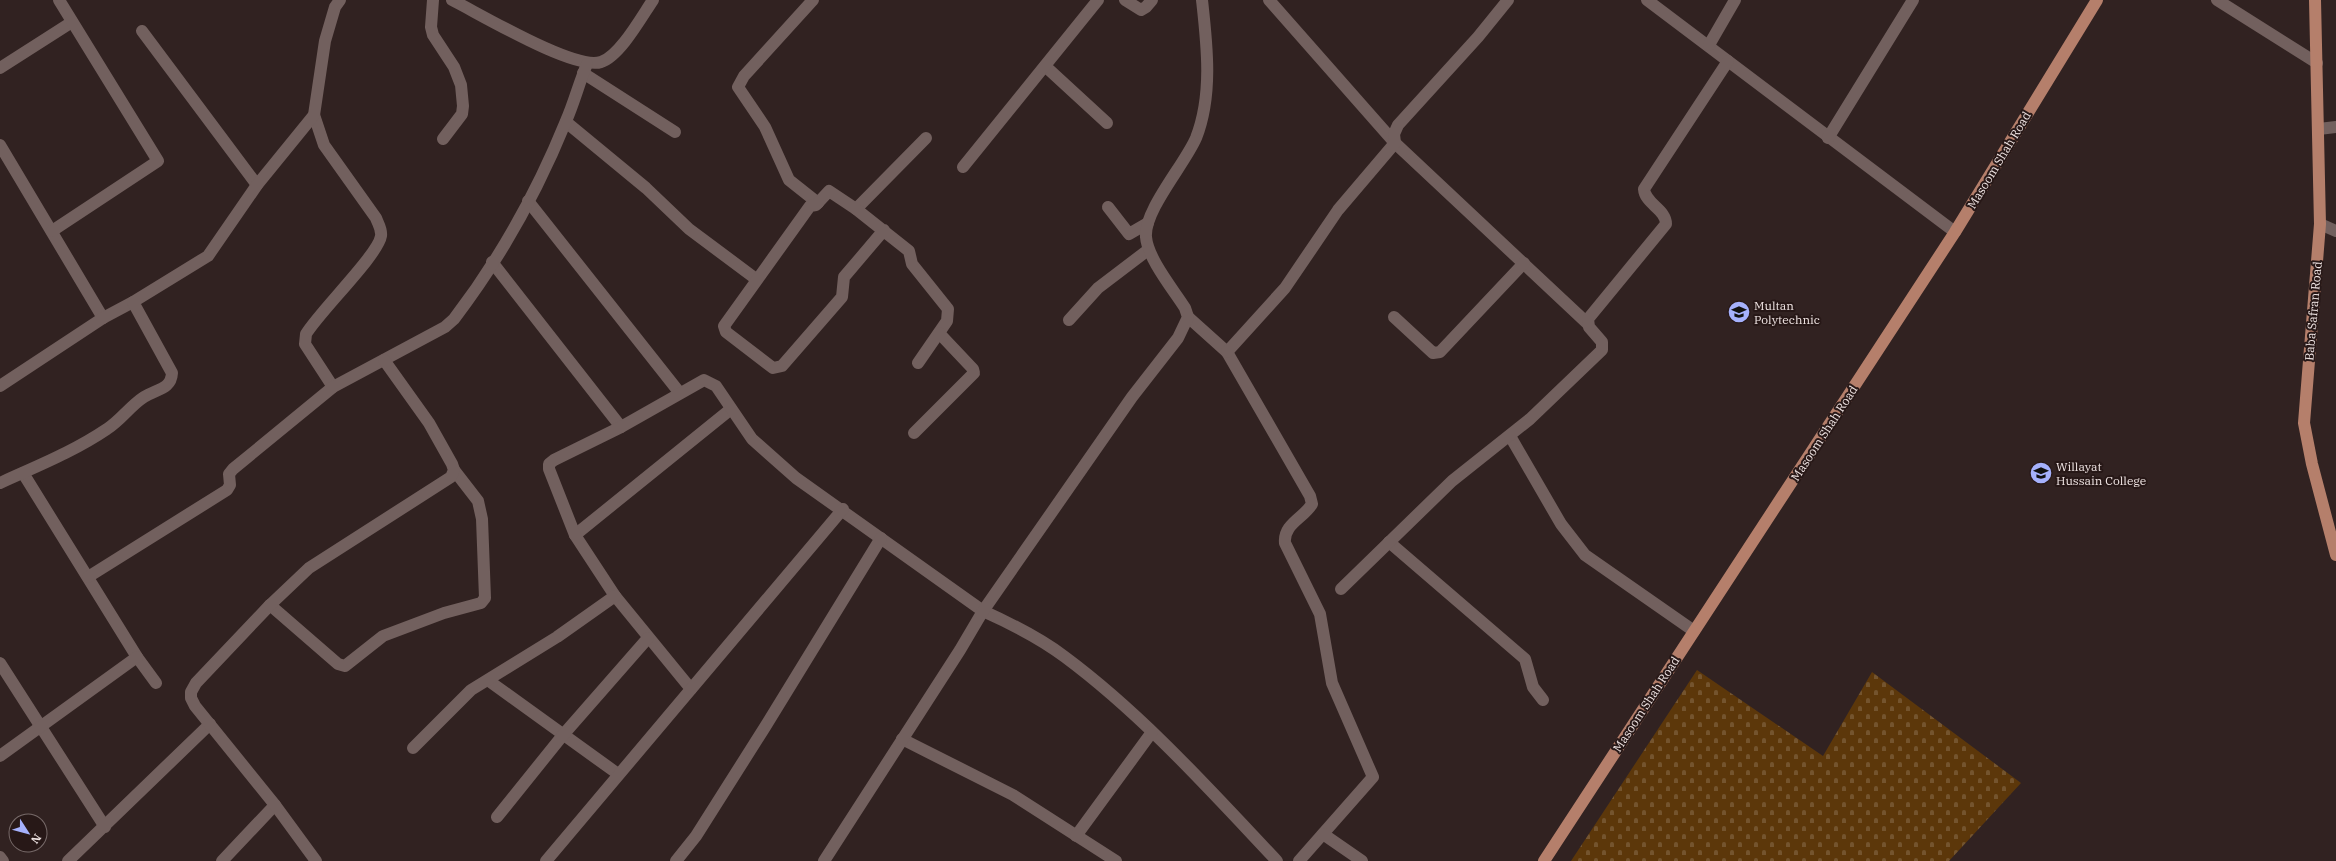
<svg xmlns="http://www.w3.org/2000/svg" width="2336" height="861" font-family="'IBM Plex Serif',serif">
  <style>
    .cemetery { fill: url(#cemetery-stones) }
    .lines { fill: none; stroke-linecap: round; stroke-linejoin: round }
    .minor { stroke: #72605e; stroke-width: 12 }
    .major { stroke: #b57f6b; stroke-width: 12 }
    .labels { text-anchor: middle; dominant-baseline: central; stroke-width: 4; stroke-linejoin: round; paint-order: stroke }
    .street-label { font-size: 12px; fill: #efe4e3; stroke: #271817 }
    .poi-label { font-size: 12px; fill: #efe4e3; stroke: #271817; text-anchor: start }
  </style>
  <defs>
    <pattern id="cemetery-stones" width="16" height="16" patternUnits="userSpaceOnUse"><rect width="16" height="16" fill="#5c370a"/><path d="M2 7V4a2 2 0 0 1 4 0v3zM10 15v-3a2 2 0 0 1 4 0v3z" fill="#74542e"/></pattern>
  </defs>
  <rect width="100%" height="100%" fill="#312221"/>
  <polygon class="cemetery" points="1697,670 1823,756 1872,672 2021,783 1949,861 1571,861"/>
  <g class="lines">
    <g class="minor">
      <polyline points="433,0 431,27 433,35 454,67 461,85 463,106 462,114 443,139"/>
      <path d="M452,0C480,14 575,71 601,62C620,56 642,16 653,0"/>
      <polyline points="813,0 744,76 738,87 765,127 789,180 818,203"/>
      <polyline points="1125,0 1141,10 1146,7 1152,0"/>
      <polyline points="1269,0 1395,143 1587,323"/>
      <polyline points="1647,0 1955,232"/>
      <polyline points="2217,0 2317,63"/>
      <polyline points="142,31 257,185"/>
      <polyline points="1709,45 1735,0"/>
      <polyline points="1045,66 1107,123"/>
      <polyline points="0,68 72,22"/>
      <polyline points="583,73 675,132"/>
      <path d="M314,115L324,145L376,218C378,224 382,229 381,236C378,255 319,312 306,334L305,344L333,387"/>
      <polyline points="566,122 646,188 689,229 756,279"/>
      <polyline points="2319,129 2336,127"/>
      <polyline points="1828,138 1913,0"/>
      <polyline points="0,145 103,318"/>
      <polyline points="963,167 1098,0"/>
      <polyline points="528,201 679,392"/>
      <polyline points="1108,207 1129,234 1148,223"/>
      <polyline points="856,209 926,138"/>
      <polyline points="2320,224 2336,231"/>
      <polyline points="884,230 844,277 842,297 782,366 773,368 726,332 724,326 810,206 816,205 829,191 856,209 909,251 912,264 948,309 947,321 918,363"/>
      <polyline points="52,231 158,161 59,0"/>
      <polyline points="492,262 621,427"/>
      <path d="M1188,317L1227,352L1310,496L1312,504C1304,518 1283,524 1285,543L1320,614L1332,683L1373,777L1299,861"/>
      <polyline points="1394,317 1433,353 1440,352 1524,263"/>
      <polyline points="1069,320 1098,288 1148,250"/>
      <polyline points="1227,352 1285,288 1338,210 1395,143 1394,134 1398,125 1478,37 1508,0"/>
      <polyline points="0,386 103,318 133,302"/>
      <polyline points="914,433 974,373 973,369 939,333"/>
      <polyline points="1510,436 1561,524 1585,555 1694,631"/>
      <polyline points="23,473 137,657 156,683"/>
      <path d="M0,483C37,466 73,452 107,429C121,420 130,406 144,397C156,389 171,390 172,373L133,302L208,256L257,185L314,115L325,41L335,7L340,0"/>
      <polyline points="575,535 731,409"/>
      <polyline points="1389,542 1525,659 1533,687 1543,700"/>
      <path d="M88,577L227,490L230,485L229,474L233,469L333,387L445,327L454,319C499,260 538,190 566,121C574,103 579,83 587,64"/>
      <path d="M1341,589L1452,481L1530,419L1602,350V342L1589,327L1588,319L1666,224C1666,209 1645,204 1644,189L1728,61"/>
      <polyline points="270,605 338,664 345,666 383,636 444,613 481,603 485,598 482,519 478,501 454,470"/>
      <polyline points="0,663 105,827"/>
      <polyline points="489,681 618,774"/>
      <path d="M691,689L615,596L575,535L549,469V464L554,460L621,427L704,380L716,386L752,439L796,478L983,611C1012,624 1040,638 1065,657C1143,715 1210,790 1277,861"/>
      <polyline points="902,739 1013,795 1116,861"/>
      <polyline points="413,748 471,690 557,637 615,596"/>
      <polyline points="0,756 137,657"/>
      <polyline points="497,817 563,735 648,638"/>
      <polyline points="1323,834 1362,861"/>
      <polyline points="1076,836 1152,732"/>
      <polyline points="0,857 3,861"/>
      <polyline points="68,861 210,724"/>
      <polyline points="222,861 275,805"/>
      <polyline points="316,861 275,805 195,706 191,698 191,692 196,683 270,605 309,568 451,477 454,470 452,464 429,423 384,360"/>
      <polyline points="546,861 843,509"/>
      <polyline points="676,861 696,836 765,727 881,538"/>
      <path d="M824,861L960,650L983,611L1132,397L1178,338L1188,317L1185,308C1173,289 1148,259 1146,237C1144,210 1185,164 1196,138C1213,95 1207,45 1202,0"/>
    </g>
    <g class="major">
      <polyline points="2315,0 2320,224 2304,423 2312,464 2336,555"/>
      <polyline points="1544,861 1955,232 2097,0"/>
    </g>
  </g>
  <defs>
    <g id="school-disc" transform="scale(1.15)"><circle r="9.5" fill="#a5b1fc" stroke="#271817"/><path d="M0-5L7-2L0 1L-7-2ZM-4 1L0 2.5L4 1V4Q0 6-4 4Z" fill="#111"/></g>
    <g id="university-disc" transform="scale(1.15)"><circle r="9.5" fill="#a5b1fc" stroke="#271817"/><path d="M0-5L7-2L0 1L-7-2ZM-4 1L0 2.5L4 1V4Q0 6-4 4Z" fill="#111"/></g>
  </defs>
  <g fill-rule="evenodd">
    <use href="#school-disc" x="1739" y="312"/>
    <use href="#university-disc" x="2041" y="473"/>
  </g>
  <g class="labels">
    <g class="street-label">
      <text transform="translate(1999 160) rotate(-59)">Masoom Shah Road</text>
      <text transform="translate(2313 311) rotate(-85)">Baba Safran Road</text>
      <text transform="translate(1824 433) rotate(-57)">Masoom Shah Road</text>
      <text transform="translate(1646 704) rotate(-57)">Masoom Shah Road</text>
    </g>
    <g class="poi-label">
      <text x="1754" y="305">Multan<tspan x="1754" dy="14">Polytechnic</tspan></text>
      <text x="2056" y="466">Willayat<tspan x="2056" dy="14">Hussain College</tspan></text>
    </g>
  </g>
  <g transform="translate(28 833) rotate(126)"><circle r="19" fill="#271817" stroke="#776a69"/>
  <path d="M0-3L7 15L0 10L-7 15Z" fill="#a5b1fc"/>
  <text y="-6" font-size="11" font-weight="bold" text-anchor="middle" fill="#efe4e3">N</text>
  </g>
</svg>
